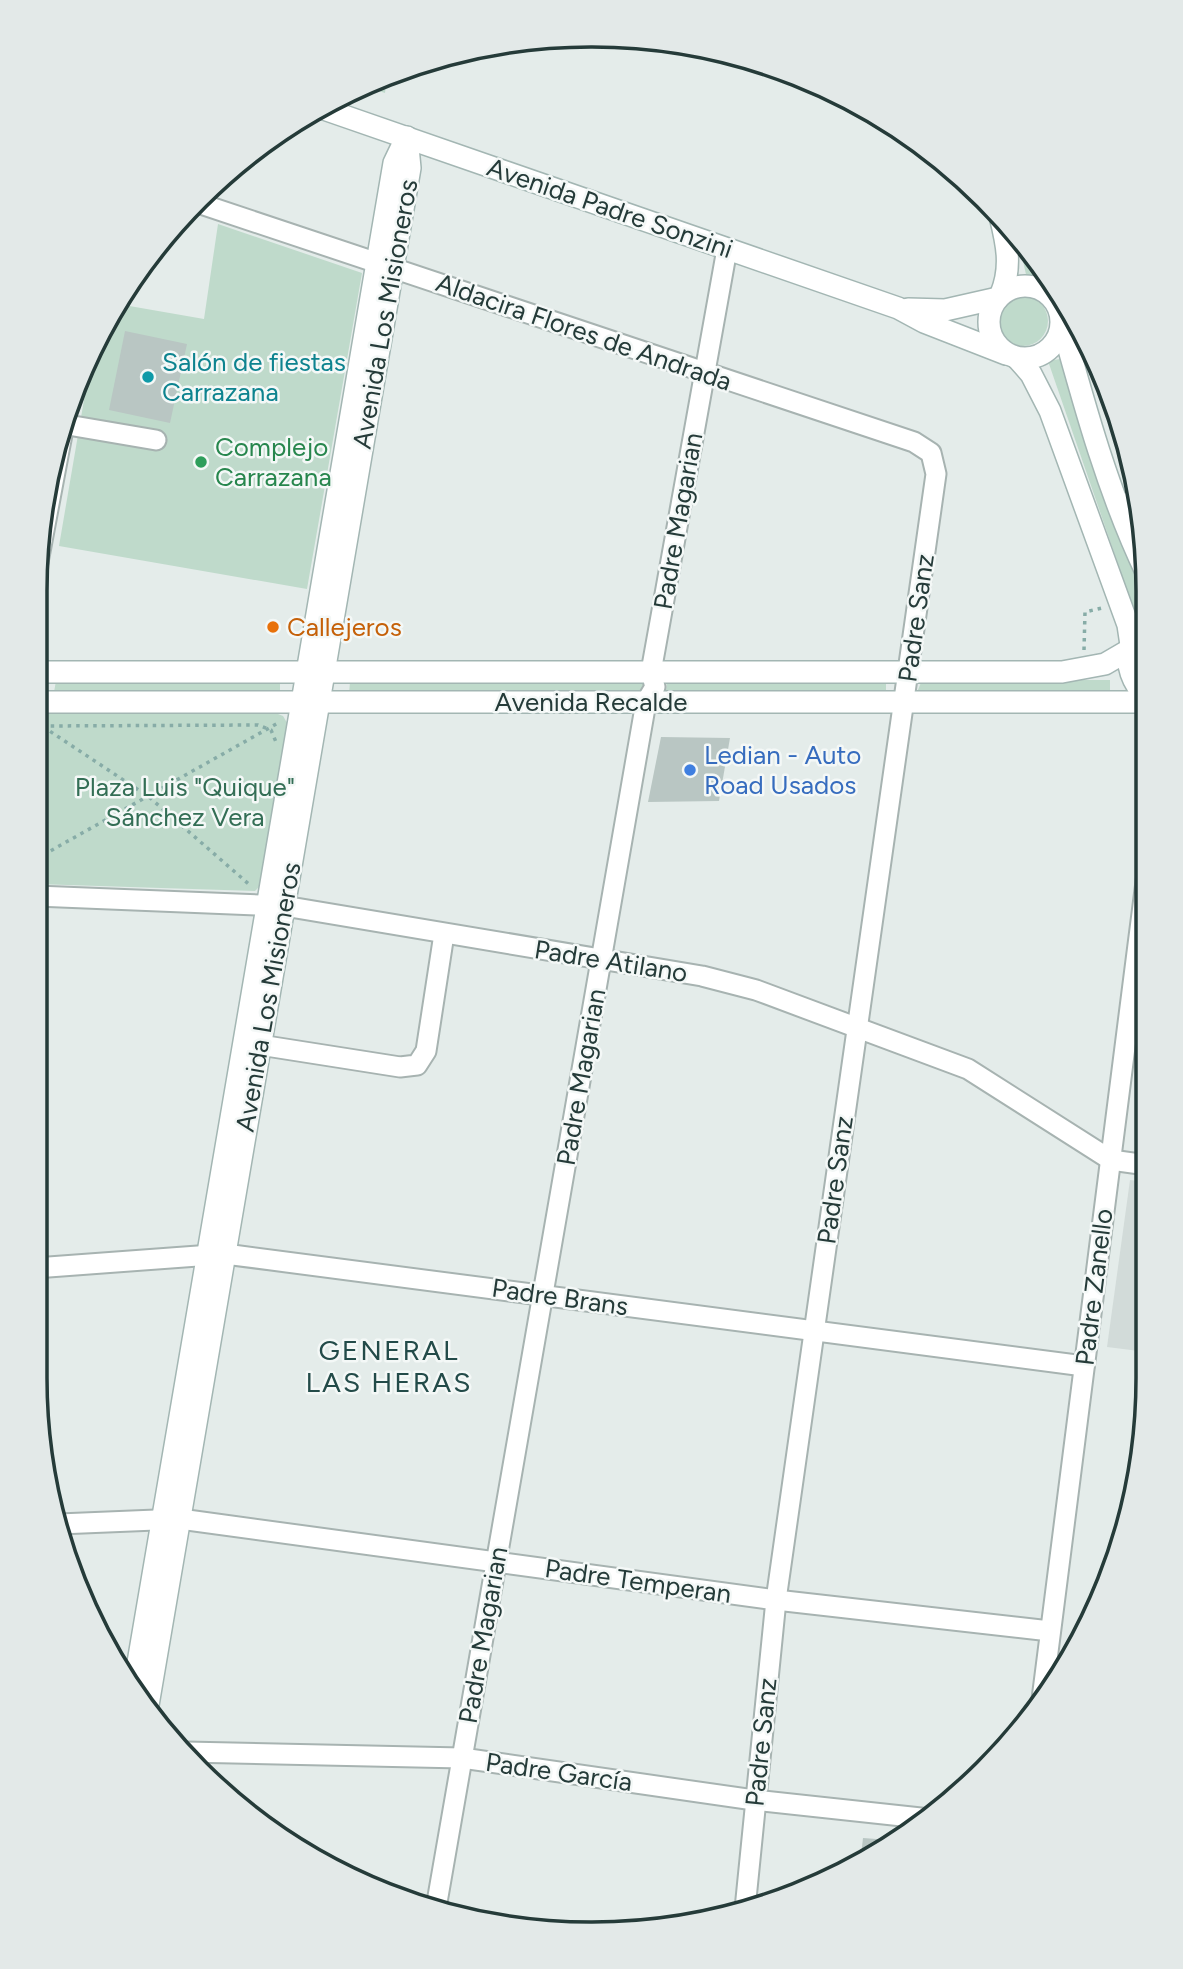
<svg xmlns="http://www.w3.org/2000/svg" width="1183" height="1969" font-family="Figtree,sans-serif">
  <style>
    .built { fill: #d2dbd9 }
    .green { fill: #bfdacb }
    .building { fill: #b9c6c3 }
    .lines { fill: none; stroke-linecap: round; stroke-linejoin: round }
    .street-casing { stroke: #a7b3b1; stroke-width: 23 }
    .secondary-casing { stroke: #a3b6b3; stroke-width: 24 }
    .path { stroke: #87aca7; stroke-width: 3.5; stroke-dasharray: 3.5 5; stroke-linecap: butt }
    .street { stroke: #fff; stroke-width: 19 }
    .secondary { stroke: #fff; stroke-width: 21 }
    .culture-dot { fill: #0f9aa8; stroke: #f4f8f7; stroke-width: 2.5 }
    .leisure-dot { fill: #2e9e5b; stroke: #f4f8f7; stroke-width: 2.5 }
    .food-dot { fill: #e8710a; stroke: #f4f8f7; stroke-width: 2.5 }
    .shop-dot { fill: #3f7fe0; stroke: #f4f8f7; stroke-width: 2.5 }
    .labels { text-anchor: middle; dominant-baseline: central; stroke-width: 5; stroke-linejoin: round; paint-order: stroke }
    .street-label { font-size: 26px; fill: #253b39; stroke: #f4f8f7 }
    .culture-label { font-size: 26px; fill: #0d838f; stroke: #f4f8f7; text-anchor: start }
    .leisure-label { font-size: 26px; fill: #27864d; stroke: #f4f8f7; text-anchor: start }
    .food-label { font-size: 26px; fill: #c56008; stroke: #f4f8f7; text-anchor: start }
    .shop-label { font-size: 26px; fill: #366cbe; stroke: #f4f8f7; text-anchor: start }
    .park-label { font-size: 26px; fill: #336e55; stroke: #f4f8f7 }
    .neighbourhood-label { font-size: 28px; letter-spacing: 2px; fill: #234b49; stroke: #f4f8f7 }
    .rim { fill: none; stroke: #253b39; stroke-width: 3.5 }
  </style>
  <rect width="100%" height="100%" fill="#e4ecea"/>
  <polygon class="built" points="1130,1180 1147,1182 1147,1352 1107,1347"/>
  <g class="green">
    <polygon points="387,75 385,93 363,86"/>
    <polygon points="218,224 362,273 307,589 59,546 91,359 118,304 204,319"/>
    <polygon points="1017,234 1031,254 1036,279 1027,279"/>
    <circle cx="1023" cy="321" r="25"/>
    <polygon points="1060,359 1147,605 1147,616 1137,619 1048,361"/>
    <polygon points="922,680 1110,680 1110,690 918,690"/>
    <polygon points="56,681 280,682 280,693 54,692"/>
    <polygon points="644,681 648,684 643,692 349,694 350,682"/>
    <polygon points="886,681 886,691 666,691 667,682"/>
    <polygon points="273,712 283,716 289,726 262,884 255,891 36,884 36,713"/>
  </g>
  <g class="building">
    <polygon points="125,331 187,344 170,423 109,410"/>
    <polygon points="661,737 730,738 719,801 648,802"/>
    <polygon points="863,1838 890,1840 861,1856"/>
  </g>
  <g class="lines">
    <g class="street-casing">
      <g id="street">
        <polyline points="195,202 914,442 931,453 936,474 776,1600 745,1909"/>
        <polyline points="62,424 156,440"/>
        <polyline points="1119,505 1136,500"/>
        <polyline points="36,573 67,408"/>
        <polyline points="36,896 284,906 702,976 756,990 968,1069 1111,1160 1147,1165"/>
        <polyline points="260,1045 400,1067 417,1065 426,1051 444,934"/>
        <polyline points="35,1268 225,1254 1084,1366"/>
        <polyline points="59,1524 180,1519 776,1600 1050,1631"/>
        <polyline points="1042,1699 1147,874"/>
        <polyline points="186,1752 462,1758 754,1800 930,1819"/>
        <polyline points="436,1908 646,702 655,687 651,672 727,249"/>
      </g>
    </g>
    <g class="secondary-casing">
      <g id="secondary">
        <polyline points="321,108 898,308 924,322 1006,354"/>
        <path d="M1000,216C1007,244 1012,267 1001,294"/>
        <circle cx="1025" cy="322" r="36"/>
        <polyline points="908,309 945,310 998,298"/>
        <path d="M1062,324C1085,408 1109,495 1147,574"/>
        <polyline points="1017,358 1031,374 1050,411 1128,625 1131,645"/>
        <path d="M1147,632L1131,645C1124,664 1133,684 1147,698"/>
        <polyline points="36,672 1062,672 1105,664 1129,650"/>
        <polyline points="36,702 1147,702"/>
        <polyline points="134,1686 394,163 406,138"/>
        <polyline points="147,1711 410,168 407,137"/>
      </g>
    </g>
    <g class="path">
      <polyline points="1137,601 1147,599"/>
      <polyline points="1084,650 1085,612 1102,608"/>
      <polyline points="36,722 149,797 251,886"/>
      <polyline points="36,767 41,726 258,725 271,730 276,742"/>
      <polyline points="36,859 278,723"/>
    </g>
    <use href="#street" class="street"/>
    <use href="#secondary" class="secondary"/>
  </g>
  <circle class="culture-dot" cx="148" cy="377" r="7"/>
  <circle class="leisure-dot" cx="201" cy="462" r="7"/>
  <circle class="food-dot" cx="273" cy="627" r="7"/>
  <circle class="shop-dot" cx="690" cy="770" r="7"/>
  <g class="labels">
    <g class="street-label">
      <text transform="translate(610 208) rotate(19)">Avenida Padre Sonzini</text>
      <text transform="translate(385 314) rotate(-80)">Avenida Los Misioneros</text>
      <text transform="translate(584 332) rotate(19)">Aldacira Flores de Andrada</text>
      <text transform="translate(678 521) rotate(-80)">Padre Magarian</text>
      <text transform="translate(916 618) rotate(-82)">Padre Sanz</text>
      <text x="591" y="702">Avenida Recalde</text>
      <text transform="translate(611 961) rotate(9)">Padre Atilano</text>
      <text transform="translate(268 997) rotate(-80)">Avenida Los Misioneros</text>
      <text transform="translate(581 1077) rotate(-80)">Padre Magarian</text>
      <text transform="translate(835 1180) rotate(-82)">Padre Sanz</text>
      <text transform="translate(1094 1287) rotate(-83)">Padre Zanello</text>
      <text transform="translate(560 1297) rotate(8)">Padre Brans</text>
      <text transform="translate(638 1581) rotate(8)">Padre Temperan</text>
      <text transform="translate(483 1635) rotate(-80)">Padre Magarian</text>
      <text transform="translate(761 1742) rotate(-84)">Padre Sanz</text>
      <text transform="translate(559 1772) rotate(8)">Padre García</text>
    </g>
    <g class="culture-label">
      <text x="162" y="362">Salón de fiestas<tspan x="162" dy="30">Carrazana</tspan></text>
    </g>
    <g class="leisure-label">
      <text x="215" y="447">Complejo<tspan x="215" dy="30">Carrazana</tspan></text>
    </g>
    <g class="food-label">
      <text x="287" y="627">Callejeros</text>
    </g>
    <g class="shop-label">
      <text x="704" y="755">Ledian - Auto<tspan x="704" dy="30">Road Usados</tspan></text>
    </g>
    <g class="park-label">
      <text x="185" y="787">Plaza Luis "Quique"<tspan x="185" dy="30">Sánchez Vera</tspan></text>
    </g>
    <g class="neighbourhood-label">
      <text x="389" y="1350">GENERAL<tspan x="389" dy="32">LAS HERAS</tspan></text>
    </g>
  </g>
  <path d="M0 0H1183V1969H0ZM591 47H592A544 544 0 0 1 1136 591V1378A544 544 0 0 1 592 1922H591A544 544 0 0 1 47 1378V591A544 544 0 0 1 591 47Z" fill="#e3e9e8" fill-rule="evenodd"/>
  <path class="rim" d="M591 47H592A544 544 0 0 1 1136 591V1378A544 544 0 0 1 592 1922H591A544 544 0 0 1 47 1378V591A544 544 0 0 1 591 47Z"/>
</svg>
